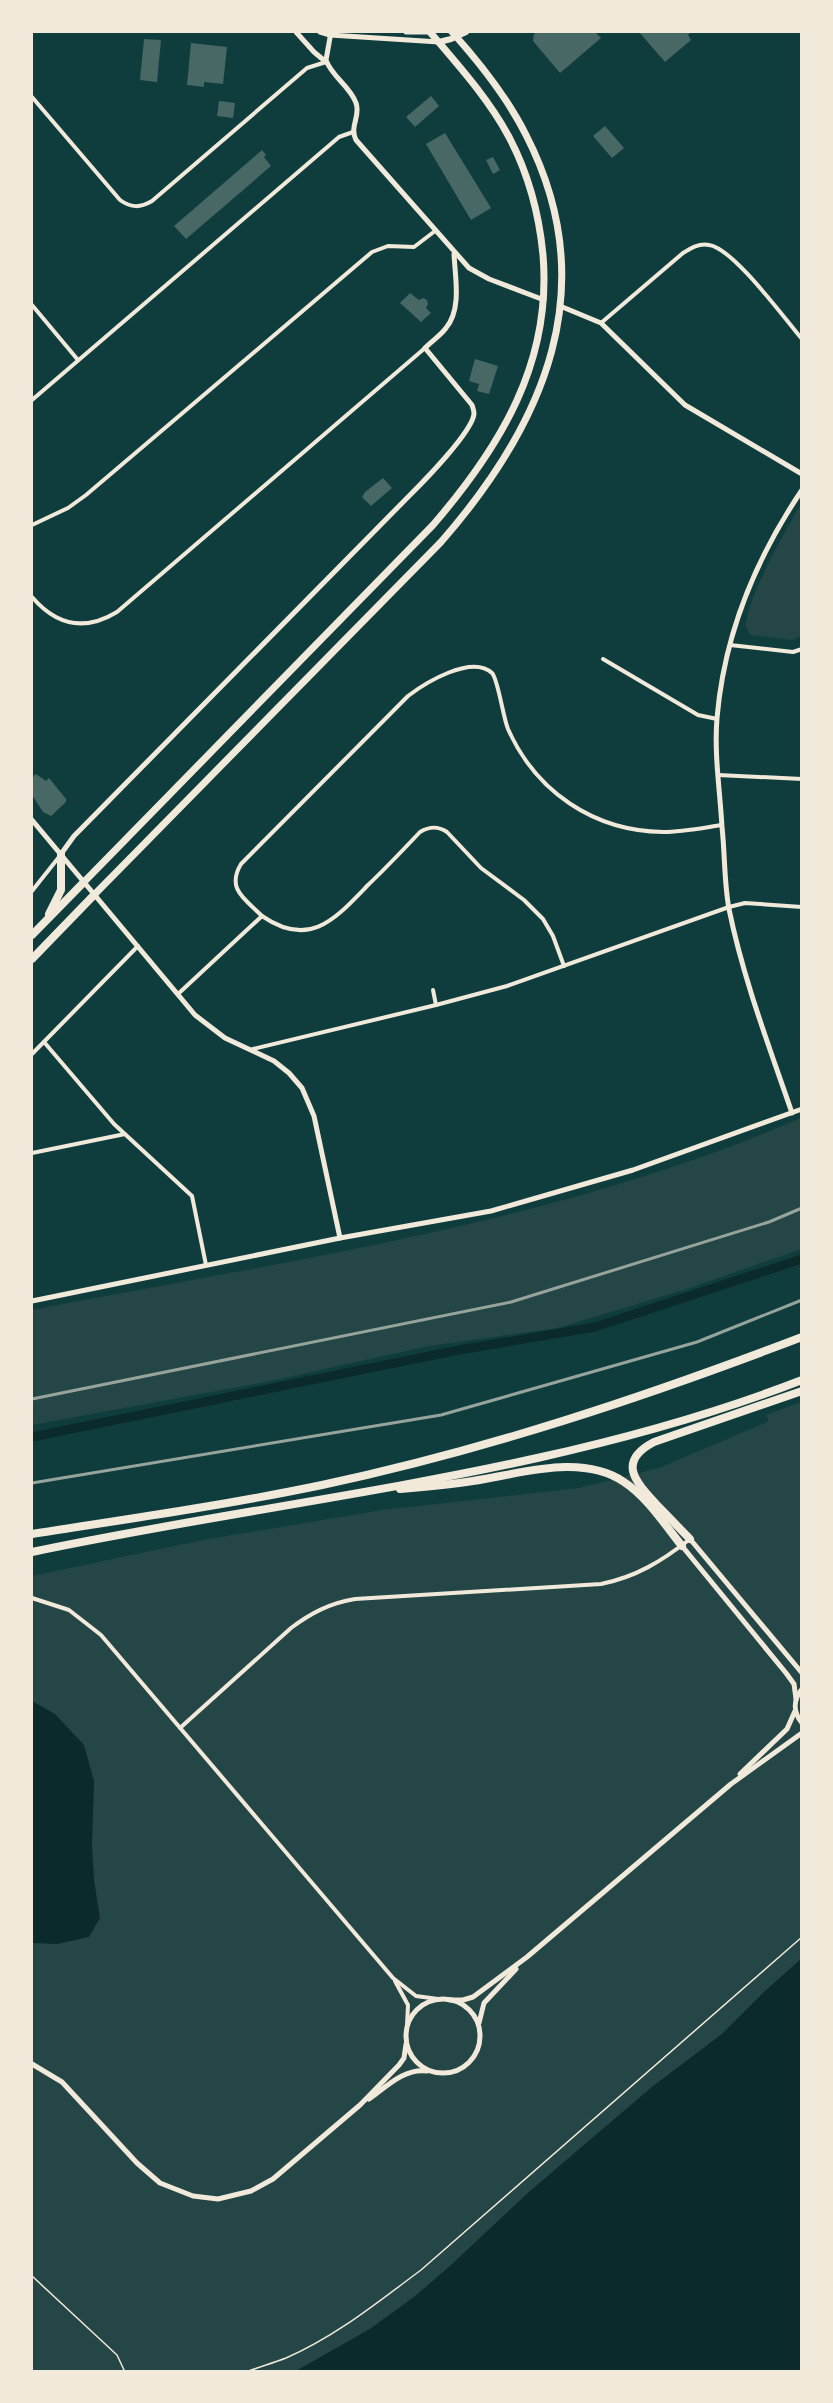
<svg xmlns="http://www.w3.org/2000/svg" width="833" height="2403" font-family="'DejaVu Sans',sans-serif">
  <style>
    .green { fill: #244646 }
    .water { fill: #0a2a2b }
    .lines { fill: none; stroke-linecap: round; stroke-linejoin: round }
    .canal { stroke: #0a2a2b; stroke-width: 9 }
    .building { fill: #486865 }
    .path { stroke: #f1e9da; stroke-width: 1.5 }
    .minor { stroke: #f1e9da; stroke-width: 4 }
    .tertiary { stroke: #f1e9da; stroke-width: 5 }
    .secondary { stroke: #f1e9da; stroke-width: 5 }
    .primary { stroke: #f1e9da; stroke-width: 6 }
    .trunk { stroke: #f1e9da; stroke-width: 7 }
    .motorway { stroke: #f1e9da; stroke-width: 8 }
    .rail { stroke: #97a49c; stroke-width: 3 }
  </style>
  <rect width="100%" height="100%" fill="#0f3d3e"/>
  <g class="green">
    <path d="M801,504V636L792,640L751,635C748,631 745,628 746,623C751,590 784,533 801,504Z"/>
    <path d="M801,1118V1249L687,1289L558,1328L429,1346L271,1381L32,1425V1310C289,1260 559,1223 801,1118Z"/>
    <polygon points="801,1402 801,1959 722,2034 652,2087 529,2192 449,2267 414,2297 370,2329 296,2371 32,2372 32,1576 203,1540 382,1510 579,1488 659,1468 769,1421 766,1415"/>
  </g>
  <g class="water">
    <polygon points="32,1701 55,1714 84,1745 94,1781 92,1845 94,1880 100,1918 89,1937 57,1944 32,1943"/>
    <polygon points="801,1959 801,2371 296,2371 370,2329 414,2297 449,2267 529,2192 652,2087 722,2034 765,1991"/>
  </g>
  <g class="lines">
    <polyline class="canal" points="32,1437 459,1350 595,1327 802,1259"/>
  </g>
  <g class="building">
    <polygon points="537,32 595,32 601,38 560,73 533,41 534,34"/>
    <polygon points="639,32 691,32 688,35 691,40 665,62"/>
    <polygon points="144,39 161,40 157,82 140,80"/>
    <polygon points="191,43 227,47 223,84 204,82 204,87 187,85"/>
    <polygon points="431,96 439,106 415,127 406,117"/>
    <polygon points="219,101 235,103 233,118 217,116"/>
    <polygon points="605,126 624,148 612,158 593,136"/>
    <polygon points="445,133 491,208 471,220 426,144"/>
    <polygon points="262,150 266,155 264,157 271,166 186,239 174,226"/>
    <polygon points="493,157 500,170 493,174 486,160"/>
    <polygon points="410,293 419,300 423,298 427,300 428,304 426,308 431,313 421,322 400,303"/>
    <polygon points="475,359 498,366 489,394 477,391 479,384 469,381"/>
    <polygon points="383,478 392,488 371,506 362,497 365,492"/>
    <polygon points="36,774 46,781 49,778 66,799 66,802 51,816 43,812 32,795 32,778"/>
  </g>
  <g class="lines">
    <g class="path">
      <polyline points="32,2276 117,2355 125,2372"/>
      <path d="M246,2372C259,2367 273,2363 286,2358C335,2337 378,2302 421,2270L802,1937"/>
    </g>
    <g class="minor">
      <path d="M32,97L120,200C131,208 140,208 152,201L307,68L326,62"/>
      <polyline points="32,305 78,360"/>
      <path d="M601,323L683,253C691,248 699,243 709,245C733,248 784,318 802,339"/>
      <polyline points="32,400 339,137 353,132"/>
      <polyline points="32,525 68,508 86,495 372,252 388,246 414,247 435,231"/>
      <path d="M32,597C56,625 84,632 117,612L425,348"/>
      <polyline points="730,645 793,652 802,649"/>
      <polyline points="603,659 698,715 717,719"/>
      <polyline points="718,775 802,779"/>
      <polyline points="32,891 59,857"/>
      <path d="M262,916C310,949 335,919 368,885C386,868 403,850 420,832C430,826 438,826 447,832L481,868L524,900L543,919L553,936L564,966"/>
      <polyline points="433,990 436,1005"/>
      <path d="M178,994L262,916C245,899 226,889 241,864L408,696C425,683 472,654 492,673C498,679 503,717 508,729C536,792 594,831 663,832C682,832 702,828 722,825"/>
      <polyline points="44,1042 114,1124 192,1196 206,1265"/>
      <polyline points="253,1049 436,1005 507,986 729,907 745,903 802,907"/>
      <polyline points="32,1054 138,946"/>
      <polyline points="32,1153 125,1134"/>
      <polyline points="32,1598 69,1610 101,1635 393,1978 416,1996 438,1999"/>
      <path d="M180,1728L291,1628C311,1613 330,1603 355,1599L601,1584C636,1577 662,1561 690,1539"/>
      <polyline points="395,1981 408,2005 407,2025"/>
    </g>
    <g class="tertiary">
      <polyline points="296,32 314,52 326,62"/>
      <path d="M331,32L326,60C332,77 350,86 356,103C361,116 349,126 356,140L469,268L489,279L544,300"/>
      <polyline points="560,306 601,323 685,405 802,474"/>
      <polyline points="32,820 195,1015 225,1038 274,1061 289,1073 302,1088 314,1116 340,1238"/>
      <path d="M61,854L74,836L411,494C425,480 472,432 474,414C474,410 473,408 472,405L425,348C432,341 441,335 446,328C462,309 455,277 454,254"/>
      <path d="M792,1113C769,1046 743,978 729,909C724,882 725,854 722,827C720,791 714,754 717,718C724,636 756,558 802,490"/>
      <polyline points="32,1301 340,1238 491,1211 633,1170 802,1109"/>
      <polyline points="690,1539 802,1673"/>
      <polyline points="682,1546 786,1673 794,1684 796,1699"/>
      <path d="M802,1689C793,1700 793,1712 802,1723"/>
      <polyline points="740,1774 787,1729 795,1711"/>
      <circle cx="443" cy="2036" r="37"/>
      <polyline points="450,2000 463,2000 473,1997 527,1957 731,1784 802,1733"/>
      <polyline points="479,2023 484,2003 516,1969"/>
      <polyline points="32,2064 62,2082 137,2163 160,2183 193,2196 218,2199 251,2191 273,2179 360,2105 399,2065 404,2058 406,2044"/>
      <path d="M369,2099C386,2087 404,2068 427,2071"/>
    </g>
    <g class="secondary">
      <polyline points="320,32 330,35 439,42"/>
      <polyline points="406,32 430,32"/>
    </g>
    <polyline class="primary" points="439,42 451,39 466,32"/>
    <g class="trunk">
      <path d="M84,882L433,525C501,446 552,362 543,255C539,213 529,175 509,137C488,98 458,65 430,32"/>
      <path d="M94,895L441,542C545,423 604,287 526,135C507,97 480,63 452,32"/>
    </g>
    <g class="motorway">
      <polyline points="49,914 61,890 61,854"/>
      <polyline points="32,935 84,882"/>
      <polyline points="32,959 94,895"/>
      <path d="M400,1489C424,1487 448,1485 473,1481C520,1474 581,1453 624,1482C647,1497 665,1525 682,1546"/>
      <path d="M32,1534C128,1519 226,1505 322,1485C486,1450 645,1397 802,1337"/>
      <path d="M690,1539C679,1528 668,1516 657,1505C636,1482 616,1462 654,1442L802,1391"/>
      <path d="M32,1552C288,1498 555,1476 802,1380"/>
    </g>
    <g class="rail">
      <polyline points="32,1399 511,1302 769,1222 802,1208"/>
      <polyline points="32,1483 441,1415 697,1342 802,1300"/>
    </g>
  </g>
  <rect width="833" height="2403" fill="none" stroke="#f1e9da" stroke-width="66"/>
</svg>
